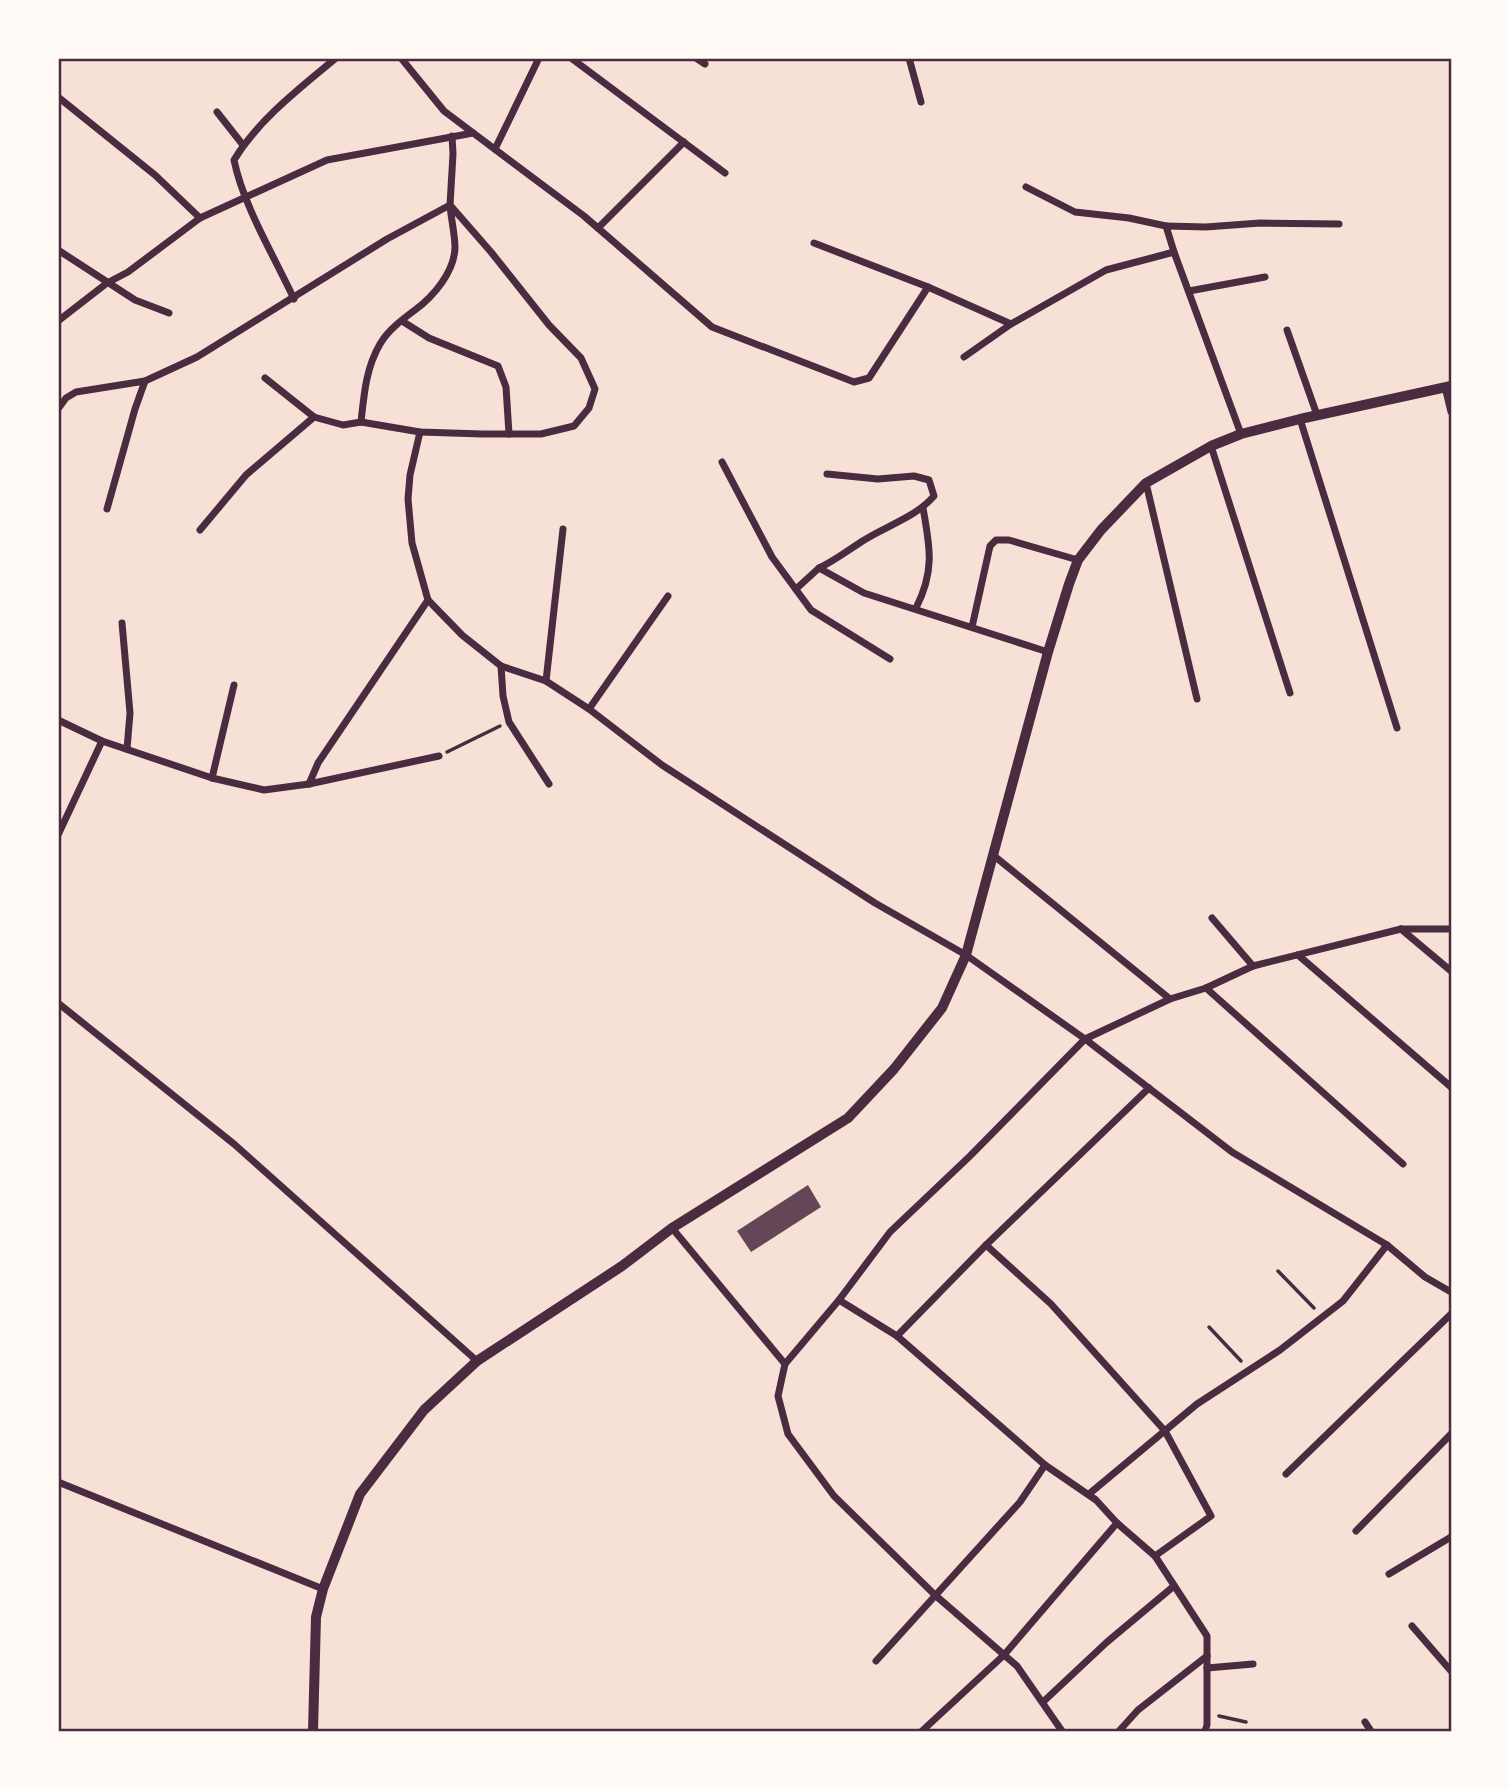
<svg xmlns="http://www.w3.org/2000/svg" width="1509" height="1789" font-family="Roboto,sans-serif">
  <style>
    .building { fill: #644757 }
    .lines { fill: none; stroke-linecap: round; stroke-linejoin: round }
    .path { stroke: #4a2c40; stroke-width: 3.5 }
    .minor { stroke: #4a2c40; stroke-width: 7 }
    .secondary { stroke: #4a2c40; stroke-width: 10 }
    .neatline { fill: none; stroke: #4a2c40; stroke-width: 2.5 }
  </style>
  <rect width="100%" height="100%" fill="#f7e1d7"/>
  <polygon class="building" points="808,1185 821,1207 751,1252 737,1231"/>
  <g class="lines">
    <g class="path">
      <polyline points="447,752 500,726"/>
      <polyline points="1278,1271 1314,1308"/>
      <polyline points="1209,1327 1241,1361"/>
      <polyline points="1219,1716 1246,1722"/>
    </g>
    <g class="minor">
      <polyline points="401,58 444,111 584,216 712,327 854,382 869,378 928,287"/>
      <polyline points="571,58 725,173"/>
      <polyline points="696,58 705,64"/>
      <polyline points="909,58 921,102"/>
      <polyline points="58,97 155,175 200,218"/>
      <polyline points="217,112 243,145"/>
      <polyline points="495,149 539,58"/>
      <polyline points="1026,187 1075,212 1129,218 1166,226 1174,252"/>
      <polyline points="1166,226 1206,227 1260,223 1339,224"/>
      <polyline points="598,228 684,142"/>
      <polyline points="814,243 928,287 1011,324 1106,270 1174,252 1241,434"/>
      <polyline points="58,250 135,300 169,313"/>
      <polyline points="1189,291 1265,277"/>
      <path d="M294,299C274,256 243,205 234,160C259,119 300,88 336,58"/>
      <polyline points="58,321 107,283 128,272 200,218 327,160 473,133"/>
      <polyline points="402,321 429,338 498,366 506,387 509,434"/>
      <polyline points="1287,330 1317,415"/>
      <polyline points="964,357 1011,324"/>
      <polyline points="265,378 314,417 343,425 361,422 420,432 482,434 541,434 574,426 589,408 595,389 581,358 549,325 491,252 450,205 453,154 452,136"/>
      <polyline points="1445,387 1451,412"/>
      <path d="M58,409L66,398L76,392L145,381L197,357L387,239L450,205C451,219 455,234 455,248C454,272 434,296 415,310C403,319 388,330 380,344C366,368 364,394 361,422"/>
      <polyline points="1300,419 1397,728"/>
      <polyline points="420,432 410,475 408,499 412,543 428,600 462,635 501,666 546,681 589,709 662,765 875,903 966,955 1085,1039 1232,1152 1387,1245 1425,1277 1451,1292"/>
      <polyline points="1211,446 1290,693"/>
      <polyline points="722,462 772,557 811,610 890,659"/>
      <polyline points="1146,483 1197,699"/>
      <polyline points="107,509 135,409 145,381"/>
      <polyline points="200,530 246,475 314,417"/>
      <path d="M819,568C834,561 847,551 861,542C885,526 915,518 934,496L929,480L914,476L878,479L827,474"/>
      <polyline points="796,589 819,568 864,593 1048,652"/>
      <path d="M916,608C935,571 930,547 923,508"/>
      <polyline points="122,623 130,713 127,749"/>
      <polyline points="972,627 990,546 996,540 1009,540 1078,560"/>
      <polyline points="501,666 503,696 509,722 549,784"/>
      <polyline points="546,681 563,529"/>
      <polyline points="589,709 668,596"/>
      <polyline points="58,720 102,741 212,778 264,790 309,784 439,756"/>
      <polyline points="212,778 234,685"/>
      <polyline points="309,784 318,763 428,600"/>
      <polyline points="58,835 102,741"/>
      <polyline points="993,855 1170,999"/>
      <polyline points="1212,918 1253,966"/>
      <polyline points="1401,929 1451,971"/>
      <polyline points="1298,955 1451,1087"/>
      <polyline points="1206,988 1403,1164"/>
      <polyline points="58,1003 234,1144 477,1361"/>
      <polyline points="672,1228 785,1364"/>
      <polyline points="986,1245 1051,1304 1165,1431 1211,1516 1155,1556"/>
      <polyline points="839,1300 897,1336 1045,1465 1096,1500 1117,1523 1155,1556 1207,1636 1207,1725 1205,1731"/>
      <polyline points="897,1336 986,1245 1149,1088"/>
      <polyline points="1286,1474 1451,1314"/>
      <polyline points="58,1482 323,1589"/>
      <polyline points="1089,1494 1197,1404 1280,1350 1343,1301 1387,1245"/>
      <polyline points="1356,1531 1451,1434"/>
      <polyline points="1389,1574 1451,1537"/>
      <polyline points="1412,1626 1451,1671"/>
      <polyline points="876,1661 1020,1502 1045,1465"/>
      <polyline points="1207,1668 1253,1664"/>
      <polyline points="1043,1702 1107,1642 1174,1586"/>
      <polyline points="1365,1722 1371,1731"/>
      <polyline points="922,1731 1004,1655 1117,1523"/>
      <polyline points="1062,1731 1017,1666 935,1595 834,1496 788,1434 778,1396 785,1364 839,1300 890,1232 970,1156 1085,1039 1170,999 1206,988 1253,966 1401,929 1451,929"/>
      <polyline points="1119,1731 1138,1710 1207,1656"/>
    </g>
    <polyline class="secondary" points="313,1731 316,1617 323,1589 360,1494 424,1410 477,1361 622,1266 672,1228 848,1118 894,1069 942,1008 966,955 1048,652 1069,584 1078,560 1101,530 1146,483 1211,446 1241,434 1300,419 1451,386"/>
  </g>
  <rect width="1509" height="1789" fill="none" stroke="#fffaf5" stroke-width="119"/>
  <rect x="60" y="60" width="1390" height="1670" class="neatline"/>
</svg>
